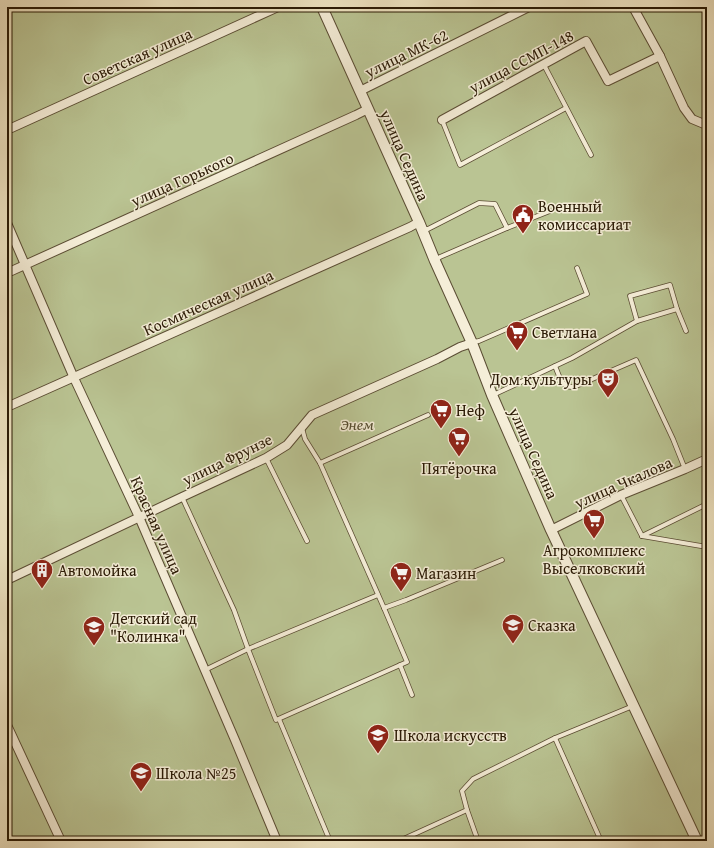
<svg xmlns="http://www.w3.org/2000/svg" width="714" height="848" font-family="'Gentium Book Plus',serif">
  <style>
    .green { fill: #bac493; stroke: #726f4c }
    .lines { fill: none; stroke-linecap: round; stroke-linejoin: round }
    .service-casing { stroke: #5b4d34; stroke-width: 5.5 }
    .minor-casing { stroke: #5b4d34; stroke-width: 10 }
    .tertiary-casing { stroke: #5b4d34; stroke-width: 12 }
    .service { stroke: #f5eed8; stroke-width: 4 }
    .minor { stroke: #f5eed8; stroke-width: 8 }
    .tertiary { stroke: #f5eed8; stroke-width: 10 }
    .labels { text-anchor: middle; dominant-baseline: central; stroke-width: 3; stroke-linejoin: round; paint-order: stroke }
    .street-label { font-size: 16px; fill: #2a1a05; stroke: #f5eed8 }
    .poi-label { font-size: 16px; fill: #2a1a05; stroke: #f5eed8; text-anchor: start }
    .park-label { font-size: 16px; font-style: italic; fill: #554d30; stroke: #f5eed8 }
  </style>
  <rect width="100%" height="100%" fill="#efe5c3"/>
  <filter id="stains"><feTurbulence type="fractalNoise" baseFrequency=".005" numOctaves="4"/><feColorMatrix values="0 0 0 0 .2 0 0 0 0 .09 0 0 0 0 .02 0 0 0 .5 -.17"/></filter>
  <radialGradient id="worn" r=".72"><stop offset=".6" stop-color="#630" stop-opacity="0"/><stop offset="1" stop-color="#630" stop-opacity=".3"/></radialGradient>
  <rect class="green" x="7" y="7" width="700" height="834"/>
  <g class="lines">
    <g class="service-casing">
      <g id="service">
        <polyline points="544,65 591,155"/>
        <polyline points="442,120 460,165 566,108"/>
        <polyline points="423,229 428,229 479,203 495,204 507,228"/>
        <polyline points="435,261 440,257 507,228 550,211"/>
        <polyline points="637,321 630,296 670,285 677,309 686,331"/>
        <polyline points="473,342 479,341 587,294 577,268"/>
        <path d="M555,366C559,375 561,388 574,387L636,360L673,439L685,469"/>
        <polyline points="493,395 572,358 637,321 677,309"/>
        <polyline points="266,458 307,541"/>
        <polyline points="320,463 428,415"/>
        <polyline points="621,495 642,536"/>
        <polyline points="182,497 234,610 248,649 276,720 407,662 384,608 320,463 305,439 302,428"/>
        <polyline points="642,536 707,504"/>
        <polyline points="642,536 707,547"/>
        <polyline points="384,608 406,600 502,560"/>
        <polyline points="400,665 412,695"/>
        <polyline points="205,670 248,649 378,595"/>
        <polyline points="279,719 330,841"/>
        <polyline points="555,738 601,841"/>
        <polyline points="467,810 478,841"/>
        <polyline points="399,841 467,810 462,791 473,779 555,738 633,706"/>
      </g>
    </g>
    <g class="minor-casing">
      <g id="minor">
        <polyline points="633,7 660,56 684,108 692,119 704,124 707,123"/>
        <polyline points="360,91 529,7"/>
        <polyline points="442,120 586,41 608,81 660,56"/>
        <polyline points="7,130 278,7"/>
        <polyline points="7,223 74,378 139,517 235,740 277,841"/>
        <polyline points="7,273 356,115 368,109"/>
        <polyline points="7,407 410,227 419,222"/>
        <polyline points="551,530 621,495 685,469 707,459"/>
        <polyline points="7,580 182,497 266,458 287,445 312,415 437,359 460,347 472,343"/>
        <polyline points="7,725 61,841"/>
      </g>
    </g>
    <g class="tertiary-casing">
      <polyline id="tertiary" points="322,7 419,222 435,261 472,343 492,395 551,530 697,841"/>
    </g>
    <use href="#service" class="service"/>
    <use href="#minor" class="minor"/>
    <use href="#tertiary" class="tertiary"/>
  </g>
  <defs>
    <g id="civic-pin" transform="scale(1.15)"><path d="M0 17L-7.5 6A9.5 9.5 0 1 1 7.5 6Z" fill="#8f2418" stroke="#f5eed8"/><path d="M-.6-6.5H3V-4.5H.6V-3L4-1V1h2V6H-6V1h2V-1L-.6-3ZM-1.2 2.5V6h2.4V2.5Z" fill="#fff"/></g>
    <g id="supermarket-pin" transform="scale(1.15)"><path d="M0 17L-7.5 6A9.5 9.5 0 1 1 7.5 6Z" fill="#8f2418" stroke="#f5eed8"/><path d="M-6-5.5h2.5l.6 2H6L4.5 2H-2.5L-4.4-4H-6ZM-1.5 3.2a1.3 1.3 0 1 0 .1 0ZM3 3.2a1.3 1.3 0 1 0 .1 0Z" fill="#fff"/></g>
    <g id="theatre-pin" transform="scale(1.15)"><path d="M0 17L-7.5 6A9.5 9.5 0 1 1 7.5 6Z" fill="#8f2418" stroke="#f5eed8"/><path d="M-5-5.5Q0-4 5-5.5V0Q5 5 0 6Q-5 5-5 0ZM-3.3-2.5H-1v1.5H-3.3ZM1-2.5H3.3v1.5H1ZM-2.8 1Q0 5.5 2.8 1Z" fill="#fff"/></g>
    <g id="building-pin" transform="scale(1.15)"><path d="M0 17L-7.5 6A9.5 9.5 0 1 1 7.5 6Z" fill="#8f2418" stroke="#f5eed8"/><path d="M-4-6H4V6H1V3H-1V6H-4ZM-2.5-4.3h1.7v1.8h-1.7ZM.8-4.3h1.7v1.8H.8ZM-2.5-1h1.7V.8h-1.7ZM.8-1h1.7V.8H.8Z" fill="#fff"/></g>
    <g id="school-pin" transform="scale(1.15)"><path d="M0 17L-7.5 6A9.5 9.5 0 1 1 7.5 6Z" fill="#8f2418" stroke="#f5eed8"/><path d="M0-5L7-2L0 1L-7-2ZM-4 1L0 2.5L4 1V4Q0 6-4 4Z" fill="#fff"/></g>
  </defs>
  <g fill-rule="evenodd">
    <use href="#civic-pin" x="523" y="215"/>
    <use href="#supermarket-pin" x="517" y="332"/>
    <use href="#theatre-pin" x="608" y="379"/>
    <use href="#supermarket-pin" x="441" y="410"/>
    <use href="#supermarket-pin" x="459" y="438"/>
    <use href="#supermarket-pin" x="594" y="520"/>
    <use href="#building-pin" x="42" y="570"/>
    <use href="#supermarket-pin" x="401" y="573"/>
    <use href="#school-pin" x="513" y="625"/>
    <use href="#school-pin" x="94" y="627"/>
    <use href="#school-pin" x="378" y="735"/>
    <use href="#school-pin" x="141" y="773"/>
  </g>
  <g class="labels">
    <g class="street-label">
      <text transform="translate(406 53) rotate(-26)">улица МК-62</text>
      <text transform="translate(137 56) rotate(-24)">Советская улица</text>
      <text transform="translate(521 61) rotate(-28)">улица ССМП-148</text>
      <text transform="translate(405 155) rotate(66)">улица Седина</text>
      <text transform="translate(182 179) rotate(-24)">улица Горького</text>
      <text transform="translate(208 302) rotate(-24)">Космическая улица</text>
      <text transform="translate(534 453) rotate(66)">улица Седина</text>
      <text transform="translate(227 459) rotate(-26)">улица Фрунзе</text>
      <text transform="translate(623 482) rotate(-24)">улица Чкалова</text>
      <text transform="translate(157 525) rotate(66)">Красная улица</text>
    </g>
    <g class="poi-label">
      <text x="538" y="206">Военный<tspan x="538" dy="18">комиссариат</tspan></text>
      <text x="532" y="332">Светлана</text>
      <text x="592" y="379" text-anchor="end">Дом культуры</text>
      <text x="456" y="410">Неф</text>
      <text x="459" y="468" text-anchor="middle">Пятёрочка</text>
      <text x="594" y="550" text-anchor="middle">Агрокомплекс<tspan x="594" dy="18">Выселковский</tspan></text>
      <text x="58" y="570">Автомойка</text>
      <text x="416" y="573">Магазин</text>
      <text x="110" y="618">Детский сад<tspan x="110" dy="18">"Колинка"</tspan></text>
      <text x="528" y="625">Сказка</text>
      <text x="394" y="735">Школа искусств</text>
      <text x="156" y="773">Школа №25</text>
    </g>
    <g class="park-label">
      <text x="357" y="424">Энем</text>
    </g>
  </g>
  <rect width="714" height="848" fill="none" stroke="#efe5c3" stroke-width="24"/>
  <rect x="8" y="8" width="698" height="832" fill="none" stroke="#2a1a05" stroke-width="2"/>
  <rect x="12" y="12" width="690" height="824" fill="none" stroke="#2a1a05"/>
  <rect width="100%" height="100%" filter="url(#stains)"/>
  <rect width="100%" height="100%" fill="url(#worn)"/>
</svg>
